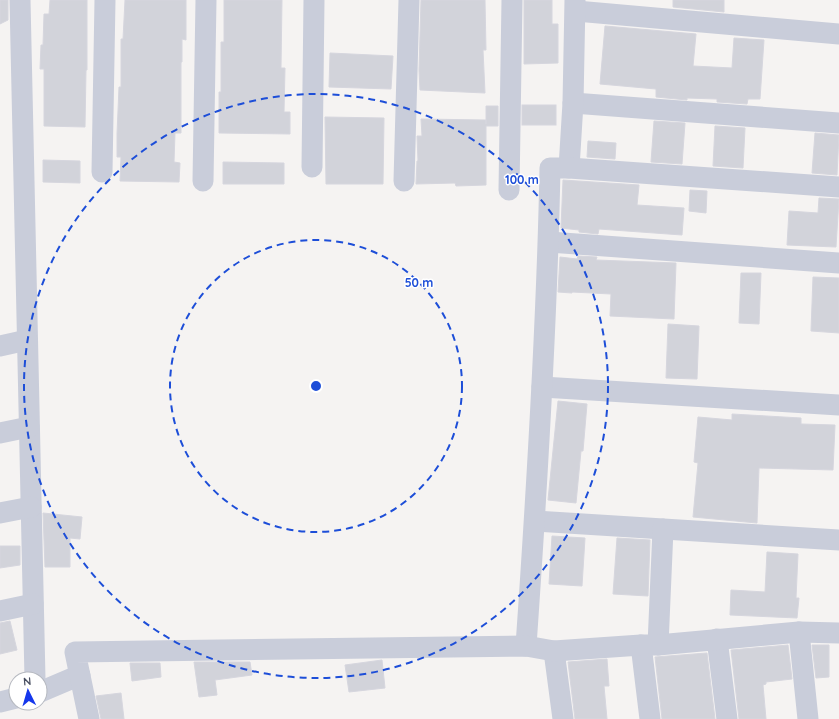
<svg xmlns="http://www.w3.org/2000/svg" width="839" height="719" font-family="Quicksand,sans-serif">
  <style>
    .building { fill: #d2d3da; stroke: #d6d6de }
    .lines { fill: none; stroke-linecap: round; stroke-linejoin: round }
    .minor { stroke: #c9cdda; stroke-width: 21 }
    .ring { fill: none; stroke: #1d4ed8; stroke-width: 2; stroke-dasharray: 7 5 }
    .centre { fill: #1d4ed8; stroke: #fff; stroke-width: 2 }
    .ring-label { font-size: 12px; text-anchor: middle; font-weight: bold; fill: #1d4ed8; stroke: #fff; stroke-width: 3; stroke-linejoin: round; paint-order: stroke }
  </style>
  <rect width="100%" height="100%" fill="#f5f3f2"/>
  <g class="building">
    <polygon points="0,0 8,0 8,20 0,24"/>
    <polygon points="50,0 87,0 87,70 86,70 85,127 44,126 44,69 40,69 41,45 43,45 44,14 49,14"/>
    <polygon points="125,0 186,0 186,40 182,39 182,62 181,62 181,133 175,133 174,162 180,163 179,182 120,181 121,157 117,157 117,134 119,87 121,87 121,39 123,39"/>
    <polygon points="224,0 282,0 281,68 285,68 284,112 290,112 290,134 219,133 219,92 221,92 221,42 224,42"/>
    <polygon points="421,0 485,0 486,50 483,50 485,93 420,90 419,70"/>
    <polygon points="524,0 552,0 552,24 558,24 558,63 524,64"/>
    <polygon points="673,0 724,0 724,12 673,7"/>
    <polygon points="605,26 696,34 693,66 732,68 734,38 764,40 760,99 748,99 747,104 717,102 717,99 687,98 687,100 656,97 656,89 600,84"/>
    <polygon points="330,53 393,56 391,89 329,87"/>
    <rect x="522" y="105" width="34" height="20"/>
    <polygon points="486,106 498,106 498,126 486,126 486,185 456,186 455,183 416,184 417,161 418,161 417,136 422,136 421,119 486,120 486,124"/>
    <polygon points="325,117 384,118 383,184 326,184"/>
    <polygon points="654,121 685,123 682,164 651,162"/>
    <polygon points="715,126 745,128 743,168 713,166"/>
    <polygon points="815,133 839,135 837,175 812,173"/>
    <polygon points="588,141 616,143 615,159 587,157"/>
    <polygon points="43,160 80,161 80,183 43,182"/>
    <polygon points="223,162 284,163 284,184 223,184"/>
    <polygon points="563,180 639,185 637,205 684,208 682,235 599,229 598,234 579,232 579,230 561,228"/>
    <polygon points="690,190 707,191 706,213 689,211"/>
    <polygon points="819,198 839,199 836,247 787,245 789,211 818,213"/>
    <polygon points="578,256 597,257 596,260 676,263 674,319 610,316 611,294 572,292 572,293 558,292 560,257 577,259"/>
    <polygon points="741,273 761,273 759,324 739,323"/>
    <polygon points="813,277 839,278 839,333 811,331"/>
    <polygon points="668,324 699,326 697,379 666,378"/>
    <polygon points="558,401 587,404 583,451 581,451 576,503 548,500"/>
    <polygon points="732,414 801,418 801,424 835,425 833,470 759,468 757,523 693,517 698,463 694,462 698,417 732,420"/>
    <polygon points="43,513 82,517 80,539 70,538 70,567 45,567"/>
    <polygon points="552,536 585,538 582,586 549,584"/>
    <polygon points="617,538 650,540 648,596 613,594"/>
    <polygon points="0,546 20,546 20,565 0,568"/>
    <polygon points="767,552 798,554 796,598 799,598 797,618 730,615 731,590 765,592"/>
    <polygon points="10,621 17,650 0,654 0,623"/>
    <polygon points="788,645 792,679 766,682 766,684 763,685 766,719 739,719 731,650"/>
    <polygon points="812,645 829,645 829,677 816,678"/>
    <polygon points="707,653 715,719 662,719 655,657"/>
    <polygon points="607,659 609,686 604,686 607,719 575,719 568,662"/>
    <polygon points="382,660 385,688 349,692 345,665"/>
    <polygon points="194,662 250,662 252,675 215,680 217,695 199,697"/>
    <polygon points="130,663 160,663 161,677 132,681"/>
    <polygon points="121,693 124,719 101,719 96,696"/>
  </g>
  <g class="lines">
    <g class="minor">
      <polyline points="20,0 35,679"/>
      <polyline points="576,11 839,34"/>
      <polyline points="573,103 839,123"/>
      <polyline points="312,167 314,0"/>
      <polyline points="569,168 573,103 575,0"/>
      <polyline points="102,172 105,0"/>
      <polyline points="203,181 206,0"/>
      <polyline points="404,181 409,0"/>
      <polyline points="509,190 512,0"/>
      <polyline points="549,242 839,263"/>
      <polyline points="0,346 27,340"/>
      <polyline points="542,387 839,405"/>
      <polyline points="0,433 29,427"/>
      <polyline points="0,513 31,507"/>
      <polyline points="535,521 839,540"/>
      <polyline points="0,611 33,604"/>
      <polyline points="799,632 808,719"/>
      <polyline points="717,639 727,719"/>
      <polyline points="641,645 650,719"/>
      <polyline points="658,645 663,529"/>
      <path d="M526,646C537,487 547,327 550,168H569L839,187"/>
      <polyline points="554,651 563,719"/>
      <polyline points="40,692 80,675"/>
      <polyline points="0,702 16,698"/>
      <polyline points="89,719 75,652 526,646 554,651 641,645 658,645 799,632 839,633"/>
    </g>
  </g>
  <g class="ring">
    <circle cx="316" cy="386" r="146"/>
    <circle cx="316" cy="386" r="292"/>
  </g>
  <circle cx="316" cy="386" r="6" class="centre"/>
  <g class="ring-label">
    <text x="522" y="184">100 m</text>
    <text x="419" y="287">50 m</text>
  </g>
  <g transform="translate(28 691) rotate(355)"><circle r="19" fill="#ffffff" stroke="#b6b9c0"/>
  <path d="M0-3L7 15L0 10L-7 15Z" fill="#1537ec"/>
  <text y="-6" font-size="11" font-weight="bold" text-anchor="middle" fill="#494f61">N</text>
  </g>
</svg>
